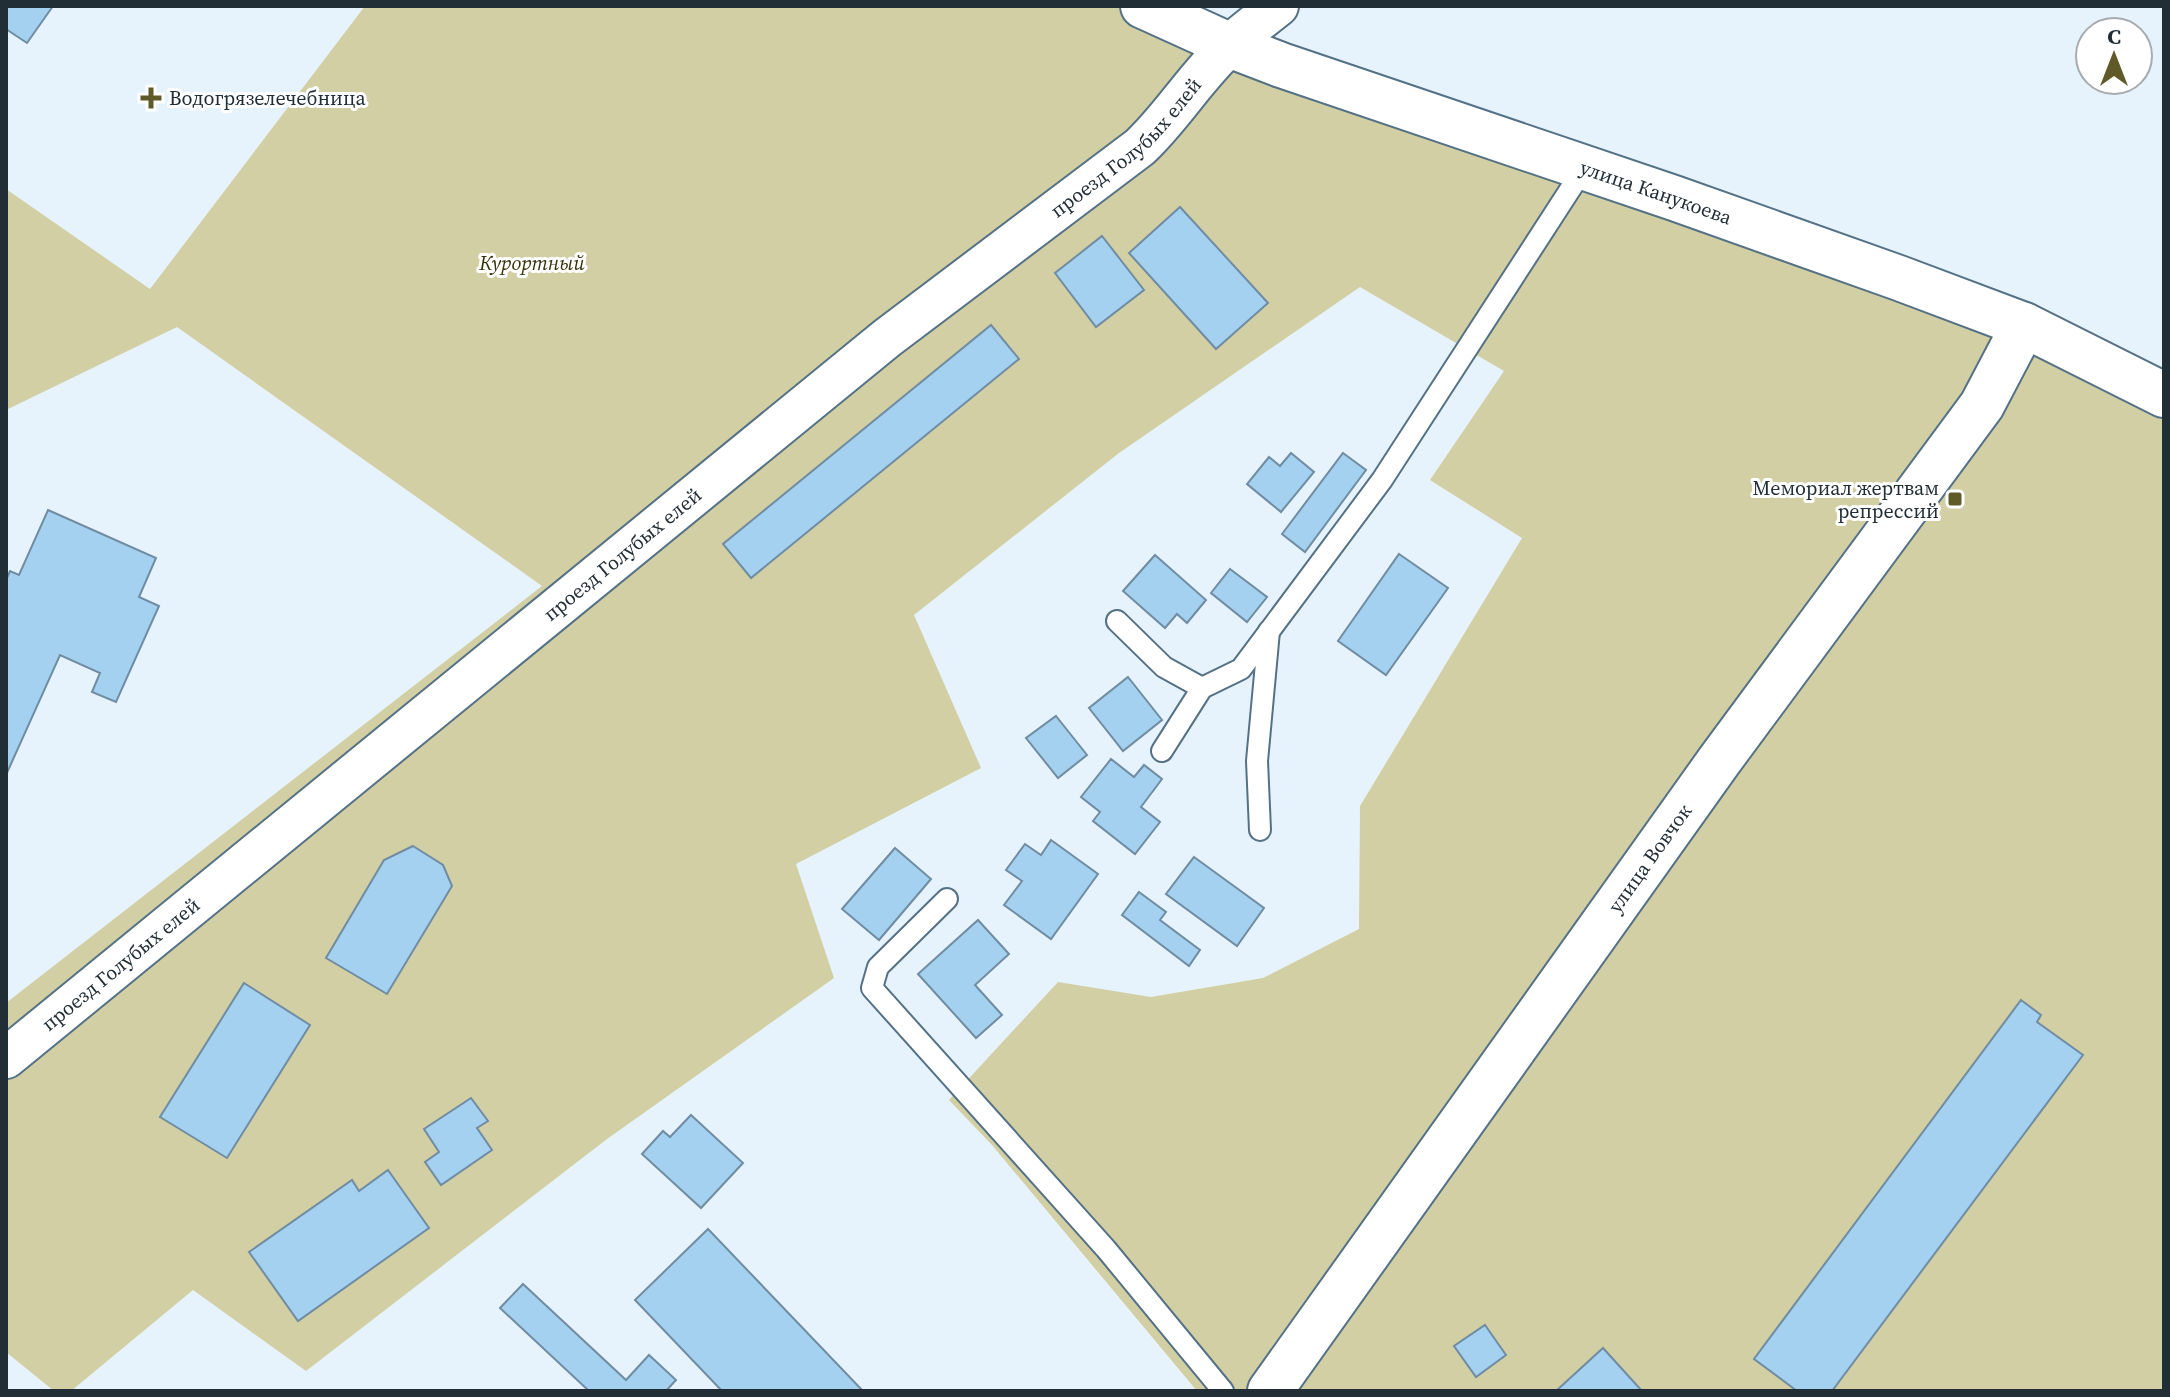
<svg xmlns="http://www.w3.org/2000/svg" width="2170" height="1397" font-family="'Source Serif 4',serif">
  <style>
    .green { fill: #d2cfa4 }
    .building { fill: #a5d1f1; stroke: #6f8ca2; stroke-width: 2 }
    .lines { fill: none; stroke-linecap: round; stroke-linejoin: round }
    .service-casing { stroke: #557185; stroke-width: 24 }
    .minor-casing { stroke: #557185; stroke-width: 44 }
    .tertiary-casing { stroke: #557185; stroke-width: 48 }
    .service { stroke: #fff; stroke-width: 20 }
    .minor { stroke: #fff; stroke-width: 40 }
    .tertiary { stroke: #fff; stroke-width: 44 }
    .poi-dot { fill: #5f5a27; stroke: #fff; stroke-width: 3 }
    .labels { text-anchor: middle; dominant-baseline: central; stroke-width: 6; stroke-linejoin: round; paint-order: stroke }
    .poi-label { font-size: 20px; fill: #222e36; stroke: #fff; text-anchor: start }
    .street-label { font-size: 20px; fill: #222e36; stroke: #fff }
    .park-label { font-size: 20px; font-style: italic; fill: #36320a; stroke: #fff }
  </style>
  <rect width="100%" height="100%" fill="#e6f3fc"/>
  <polygon class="green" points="365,6 1143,6 2164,395 2164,1391 1197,1391 992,1145 949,1100 1058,982 1151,997 1263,978 1359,929 1360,806 1522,538 1430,480 1504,371 1360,287 1119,453 914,615 981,768 796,864 834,978 607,1139 306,1371 193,1290 71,1391 54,1391 6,1352 6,1003 542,586 177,327 6,410 6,189 150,289"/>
  <g class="building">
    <polygon points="6,6 53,6 27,43 6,29"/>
    <polygon points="1180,207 1268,303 1216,349 1129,253"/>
    <polygon points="1102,236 1144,290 1096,327 1055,273"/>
    <polygon points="991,325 1019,359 751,578 723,544"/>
    <polygon points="1291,453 1314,472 1281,512 1247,484 1269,457 1280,466"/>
    <polygon points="1343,453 1366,470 1305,552 1282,534"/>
    <polygon points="48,510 156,558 139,597 159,606 116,702 92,692 100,673 60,655 6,775 6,580 10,571 19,575"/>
    <polygon points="1399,554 1448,588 1386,675 1338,641"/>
    <polygon points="1155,555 1206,600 1187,623 1177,614 1165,628 1123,591"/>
    <polygon points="1230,569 1267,597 1247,622 1211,593"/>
    <polygon points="1128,677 1162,720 1123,751 1089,708"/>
    <polygon points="1056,716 1087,755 1058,778 1026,738"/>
    <polygon points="1111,759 1134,777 1144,765 1162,779 1141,807 1160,822 1135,854 1093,821 1100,812 1081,797"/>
    <polygon points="1051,840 1098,874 1051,939 1004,905 1022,881 1006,870 1025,844 1041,855"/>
    <polygon points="413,846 443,865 452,886 387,994 326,958 384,860"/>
    <polygon points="895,848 931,879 879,940 842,909"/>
    <polygon points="1194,857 1264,908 1237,946 1166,894"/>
    <polygon points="1139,892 1166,912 1160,920 1200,950 1189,966 1122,915"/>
    <polygon points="978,920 1009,954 975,985 1002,1015 976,1038 918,974"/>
    <polygon points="244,983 310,1025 227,1158 160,1117"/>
    <polygon points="2021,1000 2041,1015 2037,1022 2083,1055 1832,1391 1797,1391 1754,1359"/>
    <polygon points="471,1098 488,1121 477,1128 492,1150 441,1185 425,1162 439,1152 424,1129"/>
    <polygon points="691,1115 743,1163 701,1208 642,1154 663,1131 670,1137"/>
    <polygon points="388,1170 429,1228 298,1321 249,1252 352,1180 359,1191"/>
    <polygon points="708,1229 863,1391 722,1391 635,1300"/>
    <polygon points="523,1284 626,1380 649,1355 676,1380 666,1391 589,1391 500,1308"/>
    <polygon points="1485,1325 1506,1355 1476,1377 1454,1346"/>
    <polygon points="1603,1348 1642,1391 1556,1391"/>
  </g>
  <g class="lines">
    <g class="service-casing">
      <g id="service">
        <polyline points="1117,621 1164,667 1202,688"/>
        <polyline points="1162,751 1202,688 1241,669 1382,480 1584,168"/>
        <polyline points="1260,830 1257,761 1269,631"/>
        <polyline points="947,899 878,967 872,988 1106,1249 1223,1391"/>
      </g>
    </g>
    <g class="minor-casing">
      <g id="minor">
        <path id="s1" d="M6,1058L887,338L1140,147C1173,116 1196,76 1230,45C1245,31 1262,19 1278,6"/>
      </g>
    </g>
    <g class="tertiary-casing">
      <g id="tertiary">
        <path id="s2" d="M1143,6L1229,45L1281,65L1674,198L1899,278L2024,325L2164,395"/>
        <path id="s3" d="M1270,1391L1719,761L1982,405L2024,325"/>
      </g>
    </g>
    <use href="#service" class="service"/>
    <use href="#minor" class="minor"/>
    <use href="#tertiary" class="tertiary"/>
  </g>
  <g class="poi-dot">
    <path d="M147 86h8v8h8v8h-8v8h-8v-8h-8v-8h8z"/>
    <rect x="1947" y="491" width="16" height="16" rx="4"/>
  </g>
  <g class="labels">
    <g class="poi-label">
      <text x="169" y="98">Водогрязелечебница</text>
      <text x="1939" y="488" text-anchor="end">Мемориал жертвам<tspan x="1939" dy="23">репрессий</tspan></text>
    </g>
    <g class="street-label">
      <text stroke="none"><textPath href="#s1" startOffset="1444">проезд Голубых елей</textPath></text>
      <text stroke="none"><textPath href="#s2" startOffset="546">улица Канукоева</textPath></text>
      <text stroke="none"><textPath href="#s1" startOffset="796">проезд Голубых елей</textPath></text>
      <text stroke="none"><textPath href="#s3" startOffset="654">улица Вовчок</textPath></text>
      <text stroke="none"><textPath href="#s1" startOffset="148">проезд Голубых елей</textPath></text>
    </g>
    <g class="park-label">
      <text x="532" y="263">Курортный</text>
    </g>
  </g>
  <rect width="2170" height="1397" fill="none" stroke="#222e36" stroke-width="16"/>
  <g transform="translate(2114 56)"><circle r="38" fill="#ffffff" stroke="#a7abaf" stroke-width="2"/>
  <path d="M0-6L14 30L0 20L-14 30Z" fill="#5f5a27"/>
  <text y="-12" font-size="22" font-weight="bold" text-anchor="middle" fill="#222e36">С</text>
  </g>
</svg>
